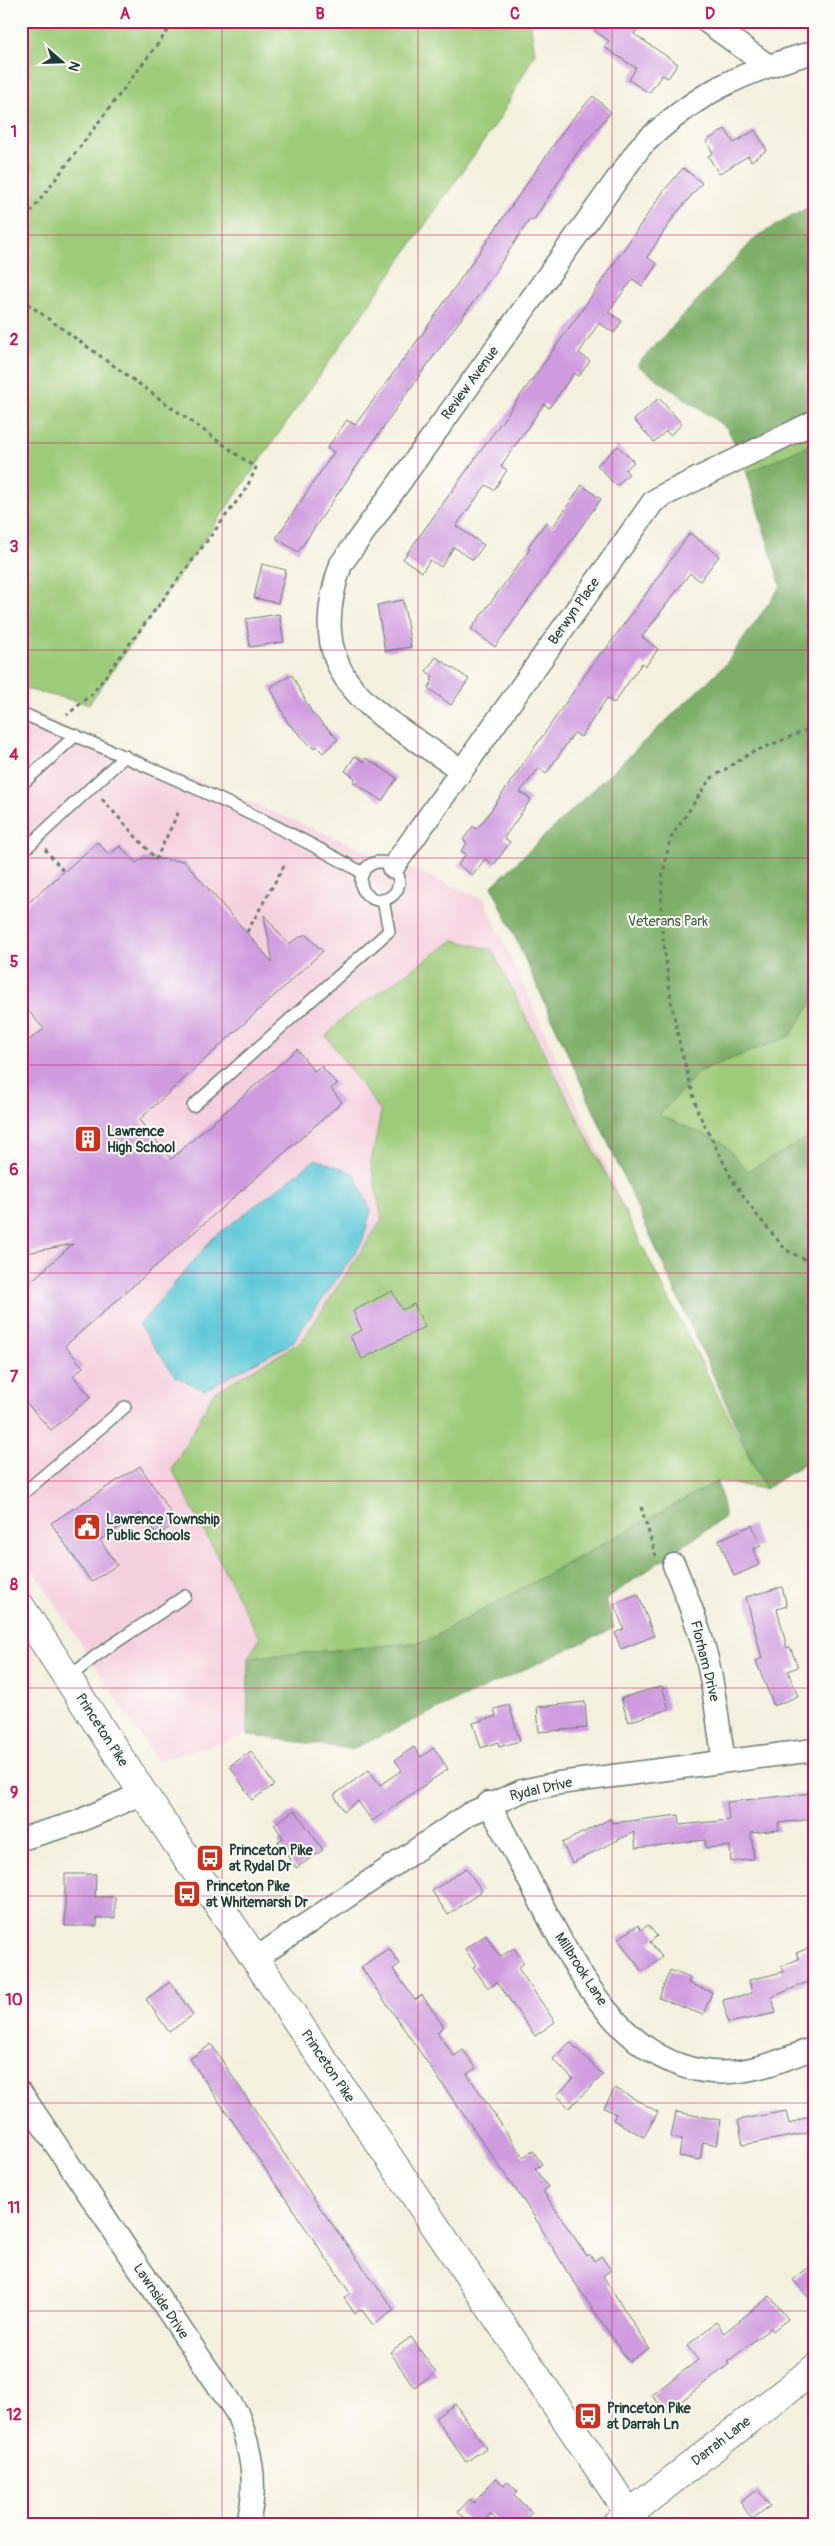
<svg xmlns="http://www.w3.org/2000/svg" width="835" height="2546" font-family="Pangolin,sans-serif">
  <style>
    .built { fill: #f4cfde }
    .green { fill: #9ecb79; stroke: #5e8456 }
    .forest { fill: #7eaf69; stroke: #4e764e }
    .water { fill: #5dc8d7; stroke: #3e8286 }
    .building { fill: #cf9bdf }
    .lines { fill: none; stroke-linecap: round; stroke-linejoin: round }
    .service-casing { stroke: #6a7c70; stroke-width: 14 }
    .minor-casing { stroke: #6a7c70; stroke-width: 25 }
    .tertiary-casing { stroke: #6a7c70; stroke-width: 30 }
    .secondary-casing { stroke: #6a7c70; stroke-width: 30 }
    .path { stroke: #6a7c70; stroke-width: 3; stroke-dasharray: 4 4; stroke-linecap: butt }
    .service { stroke: #fff; stroke-width: 11 }
    .minor { stroke: #fff; stroke-width: 22 }
    .tertiary { stroke: #fff; stroke-width: 28 }
    .secondary { stroke: #fff; stroke-width: 28 }
    .grid { fill: none; stroke: #c2185b; stroke-width: 1; stroke-opacity: 0.55 }
    .labels { text-anchor: middle; dominant-baseline: central; stroke-width: 4; stroke-linejoin: round; paint-order: stroke }
    .street-label { font-size: 14px; fill: #1f3d34; stroke: #fdfcf7 }
    .park-label { font-size: 14px; fill: #3f6045; stroke: #fdfcf7 }
    .poi-label { font-size: 14px; font-weight: bold; fill: #1f3d34; stroke: #fdfcf7; text-anchor: start }
    .neatline { fill: none; stroke: #c2185b; stroke-width: 2 }
    .grid-label { font-size: 16px; text-anchor: middle; font-weight: bold; fill: #c2185b }
  </style>
  <rect width="100%" height="100%" fill="#fdfcf7"/>
  <filter id="ink" filterUnits="userSpaceOnUse"><feTurbulence type="fractalNoise" baseFrequency=".02" numOctaves="2"/><feDisplacementMap in="SourceGraphic" scale="10" xChannelSelector="R" yChannelSelector="G"/><feConvolveMatrix kernelMatrix="1 2 1 2 8 2 1 2 1" color-interpolation-filters="sRGB"/></filter>
  <filter id="wash" filterUnits="userSpaceOnUse"><feTurbulence type="fractalNoise" baseFrequency=".0096" numOctaves="4" result="noise"/><feDisplacementMap in="SourceGraphic" scale="20" xChannelSelector="R" yChannelSelector="G"/><feGaussianBlur stdDeviation="1.12" result="paint"/><feColorMatrix in="noise" values="0 0 0 0 0 0 0 0 0 0 0 0 0 0 0 0 0 1.4 0 .05"/><feComposite in="paint" operator="in"/></filter>
  <g filter="url(#wash)">
    <rect width="100%" height="100%" fill="#f4f0de"/>
    <polygon class="built" points="21,708 484,899 713,1402 424,1642 248,1658 247,1735 157,1761 21,1551"/>
    <g class="green">
      <polygon points="21,21 530,21 535,53 500,118 89,704 21,688"/>
      <polygon points="814,421 814,1457 765,1489 718,1481 424,1642 248,1658 260,1639 172,1469 214,1392 301,1342 382,1220 371,1163 381,1112 326,1036 344,1017 454,940 492,950 758,1474 492,886 726,664 781,586 742,457"/>
    </g>
    <g class="forest">
      <polygon points="814,204 814,422 742,457 727,428 637,365 757,236"/>
      <polygon points="814,443 814,1000 790,1036 700,1071 659,1115 722,1142 748,1171 814,1134 814,1457 765,1489 492,886 726,664 781,586 747,473"/>
      <polygon points="718,1481 725,1517 606,1599 614,1628 352,1749 247,1735 248,1658 424,1642"/>
    </g>
    <polygon class="water" points="316,1159 354,1173 371,1211 362,1243 292,1343 204,1390 175,1376 139,1325 213,1238"/>
    <g id="blocks">
      <g class="building">
        <polygon points="600,21 629,21 638,28 634,34 678,64 668,78 662,75 649,93 629,80 636,68 604,47 609,41 594,30"/>
        <polygon points="593,96 611,112 577,153 533,221 530,219 493,275 404,397 298,552 276,538 334,452 327,448 347,420 355,425 423,333 569,123"/>
        <polygon points="725,129 734,143 755,130 767,150 751,161 748,156 719,174 708,156 713,153 706,141"/>
        <polygon points="683,168 702,183 675,215 647,257 657,264 642,286 633,279 608,312 622,321 614,333 599,323 579,353 590,361 579,376 574,373 549,408 544,404 501,466 507,470 494,490 486,485 456,526 484,545 473,560 454,547 441,567 430,560 422,572 403,559 582,310 663,192"/>
        <polygon points="659,398 682,424 670,435 666,431 654,442 634,420"/>
        <polygon points="618,446 634,462 625,470 629,474 616,486 597,465"/>
        <polygon points="582,485 601,499 495,647 471,629 530,549 528,547 546,522 553,527"/>
        <polygon points="690,533 719,556 700,581 690,573 642,637 658,649 646,666 642,663 614,703 607,698 581,737 574,733 546,774 539,768 520,792 531,799 504,838 510,842 494,865 485,859 473,875 458,865 466,854 461,851 467,843 463,840 473,826 476,829 482,823 601,652 603,653"/>
        <polygon points="262,564 286,570 278,603 254,598"/>
        <polygon points="403,600 411,647 385,651 377,605"/>
        <polygon points="279,614 284,642 250,647 246,619"/>
        <polygon points="436,657 469,679 451,705 428,688 433,681 431,680 433,676 426,671"/>
        <polygon points="292,675 312,713 338,739 323,753 316,746 313,748 288,723 270,687"/>
        <polygon points="355,756 364,762 366,758 397,778 382,801 353,782 355,778 345,771"/>
        <polygon points="98,842 109,855 120,846 136,863 144,858 184,861 273,963 264,915 288,944 305,934 323,951 139,1120 171,1159 297,1049 314,1071 321,1066 337,1084 331,1089 342,1102 65,1346 83,1367 73,1376 91,1397 51,1430 21,1397 21,1290 73,1244 21,1254 21,1046 44,1029 21,1002 21,909"/>
        <polygon points="392,1291 402,1310 414,1304 425,1327 362,1359 350,1336 362,1330 353,1311"/>
        <polygon points="140,1466 177,1522 157,1536 141,1513 100,1540 117,1565 91,1582 51,1523"/>
        <polygon points="752,1525 761,1546 753,1549 759,1565 734,1576 719,1540"/>
        <polygon points="782,1587 787,1606 777,1609 787,1648 790,1647 798,1667 788,1671 798,1696 774,1706 756,1661 762,1658 746,1597"/>
        <polygon points="638,1594 654,1636 621,1649 615,1633 624,1629 614,1604"/>
        <polygon points="662,1686 669,1709 628,1722 621,1698"/>
        <polygon points="585,1702 587,1728 539,1732 537,1707"/>
        <polygon points="509,1705 520,1741 499,1747 498,1742 481,1748 473,1723 496,1716 494,1709"/>
        <polygon points="414,1747 421,1757 434,1748 448,1769 372,1821 358,1801 344,1811 334,1795 369,1770 380,1785 402,1770 395,1760"/>
        <polygon points="251,1751 274,1785 252,1800 230,1766"/>
        <polygon points="812,1793 814,1819 778,1823 779,1830 751,1833 754,1859 731,1862 730,1846 706,1848 705,1840 636,1848 634,1832 572,1863 562,1843 610,1819 612,1823 679,1815 680,1825 729,1820 727,1802"/>
        <polygon points="295,1810 323,1850 296,1868 278,1842 283,1838 274,1824"/>
        <polygon points="466,1868 482,1891 448,1915 432,1891"/>
        <polygon points="65,1874 96,1874 95,1897 115,1897 115,1918 97,1918 97,1926 65,1926"/>
        <polygon points="638,1925 641,1930 648,1925 657,1936 650,1942 662,1957 642,1972 618,1939"/>
        <polygon points="486,1935 500,1957 514,1948 524,1963 518,1968 555,2022 535,2036 497,1982 488,1988 473,1967 476,1965 465,1949"/>
        <polygon points="814,1946 814,1995 808,1982 772,1997 776,2013 728,2023 723,2000 752,1993 749,1980 783,1972 781,1966 799,1959 796,1953"/>
        <polygon points="389,1948 400,1964 393,1969 415,2000 422,1995 444,2027 437,2032 454,2056 463,2050 476,2068 467,2074 523,2157 533,2151 542,2164 535,2169 548,2187 543,2191 587,2256 589,2254 594,2261 601,2256 611,2270 603,2276 649,2348 629,2362 566,2270 534,2216 361,1967"/>
        <polygon points="670,1970 690,1978 688,1983 712,1992 703,2015 659,1998"/>
        <polygon points="170,1982 193,2015 169,2032 146,1999"/>
        <polygon points="570,2042 603,2075 569,2108 557,2095 573,2079 553,2059"/>
        <polygon points="211,2044 319,2206 394,2310 373,2325 361,2309 355,2314 344,2298 350,2293 190,2059"/>
        <polygon points="615,2088 658,2112 644,2137 613,2120 616,2114 604,2108"/>
        <polygon points="786,2111 789,2124 814,2114 814,2132 743,2145 738,2120"/>
        <polygon points="676,2112 721,2120 717,2145 703,2142 700,2160 679,2156 682,2139 671,2137"/>
        <polygon points="814,2263 814,2304 793,2280"/>
        <polygon points="770,2296 788,2319 773,2331 771,2328 755,2340 727,2362 729,2364 666,2413 652,2395 698,2360 687,2346 716,2322 724,2333"/>
        <polygon points="411,2337 436,2373 414,2387 390,2352"/>
        <polygon points="455,2404 486,2448 466,2462 435,2418"/>
        <polygon points="496,2478 504,2485 507,2481 518,2492 514,2496 532,2512 521,2525 502,2525 490,2514 480,2525 472,2525 458,2512 470,2499 474,2503"/>
        <polygon points="758,2490 770,2506 752,2519 740,2502"/>
      </g>
    </g>
  </g>
  <g filter="url(#ink)">
    <use href="#blocks" fill-opacity="0" stroke="#6a7c70" stroke-width="1"/>
    <g class="lines">
      <g class="service-casing">
        <g id="service">
          <path d="M21,713C136,761 255,811 363,873"/>
          <polyline points="21,785 76,735"/>
          <polyline points="21,853 125,756"/>
          <circle cx="380" cy="881" r="19"/>
          <polyline points="193,1106 389,931 383,900"/>
          <polyline points="21,1495 125,1407"/>
          <polyline points="68,1678 97,1655 185,1596"/>
        </g>
      </g>
      <g class="minor-casing">
        <g id="minor">
          <polyline points="706,21 767,65"/>
          <path d="M461,770C377,712 300,683 341,564L641,146C698,92 739,73 814,52"/>
          <polyline points="393,867 653,502 662,496 814,422"/>
          <path d="M674,1565C686,1594 698,1624 706,1655C715,1690 718,1726 724,1761"/>
          <path d="M489,1803C505,1835 522,1866 538,1897C574,1967 622,2065 712,2072C748,2075 780,2061 814,2048"/>
          <polyline points="21,1839 75,1823 143,1793"/>
          <polyline points="255,1959 469,1814 522,1791 559,1783 814,1750"/>
          <path d="M21,2093L237,2413C251,2449 259,2486 247,2525"/>
        </g>
      </g>
      <g class="tertiary-casing">
        <polyline id="tertiary" points="615,2525 814,2369"/>
      </g>
      <g class="secondary-casing">
        <polyline id="secondary" points="21,1607 143,1793 637,2525"/>
      </g>
      <g class="path">
        <polyline points="21,225 175,21"/>
        <polyline points="21,299 256,468 246,489 92,694 67,715"/>
        <polyline points="814,727 751,753 710,779 670,839 662,878 661,922 671,1001 681,1050 698,1112 733,1181 756,1214 786,1250 814,1264"/>
        <polyline points="102,799 156,859 179,811"/>
        <polyline points="45,849 64,872"/>
        <polyline points="247,932 285,864"/>
        <polyline points="641,1507 656,1556"/>
      </g>
      <use href="#service" class="service"/>
      <use href="#minor" class="minor"/>
      <use href="#tertiary" class="tertiary"/>
      <use href="#secondary" class="secondary"/>
    </g>
  </g>
  <path class="grid" d="M222,21V2525M418,21V2525M612,21V2525M21,235H814M21,443H814M21,650H814M21,858H814M21,1065H814M21,1273H814M21,1481H814M21,1688H814M21,1896H814M21,2103H814M21,2311H814"/>
  <defs>
    <g id="building-square" transform="scale(1.4375)"><rect x="-9" y="-9" width="18" height="18" rx="4" fill="#c8321e" stroke="#fdfcf7"/><path d="M-4-6H4V6H1V3H-1V6H-4ZM-2.5-4.3h1.7v1.8h-1.7ZM.8-4.3h1.7v1.8H.8ZM-2.5-1h1.7V.8h-1.7ZM.8-1h1.7V.8H.8Z" fill="#fff"/></g>
    <g id="civic-square" transform="scale(1.4375)"><rect x="-9" y="-9" width="18" height="18" rx="4" fill="#c8321e" stroke="#fdfcf7"/><path d="M-.6-6.5H3V-4.5H.6V-3L4-1V1h2V6H-6V1h2V-1L-.6-3ZM-1.2 2.5V6h2.4V2.5Z" fill="#fff"/></g>
    <g id="bus-square" transform="scale(1.4375)"><rect x="-9" y="-9" width="18" height="18" rx="4" fill="#c8321e" stroke="#fdfcf7"/><path d="M-5-6H5V4H4V6H2V4H-2V6H-4V4H-5ZM-3.5-4V0h7V-4ZM-3.5 1.2v1.5H-2V1.2ZM2 1.2v1.5H3.5V1.2Z" fill="#fff"/></g>
  </defs>
  <g fill-rule="evenodd">
    <use href="#building-square" x="88" y="1139"/>
    <use href="#civic-square" x="87" y="1527"/>
    <use href="#bus-square" x="210" y="1858"/>
    <use href="#bus-square" x="187" y="1894"/>
    <use href="#bus-square" x="588" y="2416"/>
  </g>
  <g class="labels">
    <g class="street-label">
      <text transform="translate(470 383) rotate(-54)">Review Avenue</text>
      <text transform="translate(574 611) rotate(-55)">Berwyn Place</text>
      <text transform="translate(705 1661) rotate(76)">Florham Drive</text>
      <text transform="translate(102 1730) rotate(57)">Princeton Pike</text>
      <text transform="translate(541 1789) rotate(-13)">Rydal Drive</text>
      <text transform="translate(581 1969) rotate(57)">Millbrook Lane</text>
      <text transform="translate(328 2066) rotate(56)">Princeton Pike</text>
      <text transform="translate(161 2301) rotate(56)">Lawnside Drive</text>
      <text transform="translate(721 2441) rotate(-38)">Darrah Lane</text>
    </g>
    <g class="park-label">
      <text x="668" y="921">Veterans Park</text>
    </g>
    <g class="poi-label">
      <text x="107" y="1131">Lawrence<tspan x="107" dy="16">High School</tspan></text>
      <text x="106" y="1519">Lawrence Township<tspan x="106" dy="16">Public Schools</tspan></text>
      <text x="229" y="1850">Princeton Pike<tspan x="229" dy="16">at Rydal Dr</tspan></text>
      <text x="206" y="1886">Princeton Pike<tspan x="206" dy="16">at Whitemarsh Dr</tspan></text>
      <text x="607" y="2408">Princeton Pike<tspan x="607" dy="16">at Darrah Ln</tspan></text>
    </g>
  </g>
  <rect width="835" height="2546" fill="none" stroke="#fdfcf7" stroke-width="55"/>
  <g transform="translate(62 62) rotate(110)" stroke="#fdfcf7" stroke-width="4" paint-order="stroke">
  <path d="M0-4L9 19L0 12L-9 19Z" fill="#1f3d34"/>
  <text y="-8" font-size="14" font-weight="bold" text-anchor="middle" fill="#1f3d34">N</text>
  </g>
  <rect x="28" y="28" width="780" height="2490" class="neatline"/>
  <g class="grid-label">
    <text x="125" y="19">A</text>
    <text x="320" y="19">B</text>
    <text x="515" y="19">C</text>
    <text x="710" y="19">D</text>
    <text x="14" y="137">1</text>
    <text x="14" y="345">2</text>
    <text x="14" y="552">3</text>
    <text x="14" y="760">4</text>
    <text x="14" y="967">5</text>
    <text x="14" y="1175">6</text>
    <text x="14" y="1382">7</text>
    <text x="14" y="1590">8</text>
    <text x="14" y="1798">9</text>
    <text x="14" y="2005">10</text>
    <text x="14" y="2213">11</text>
    <text x="14" y="2420">12</text>
  </g>
</svg>
